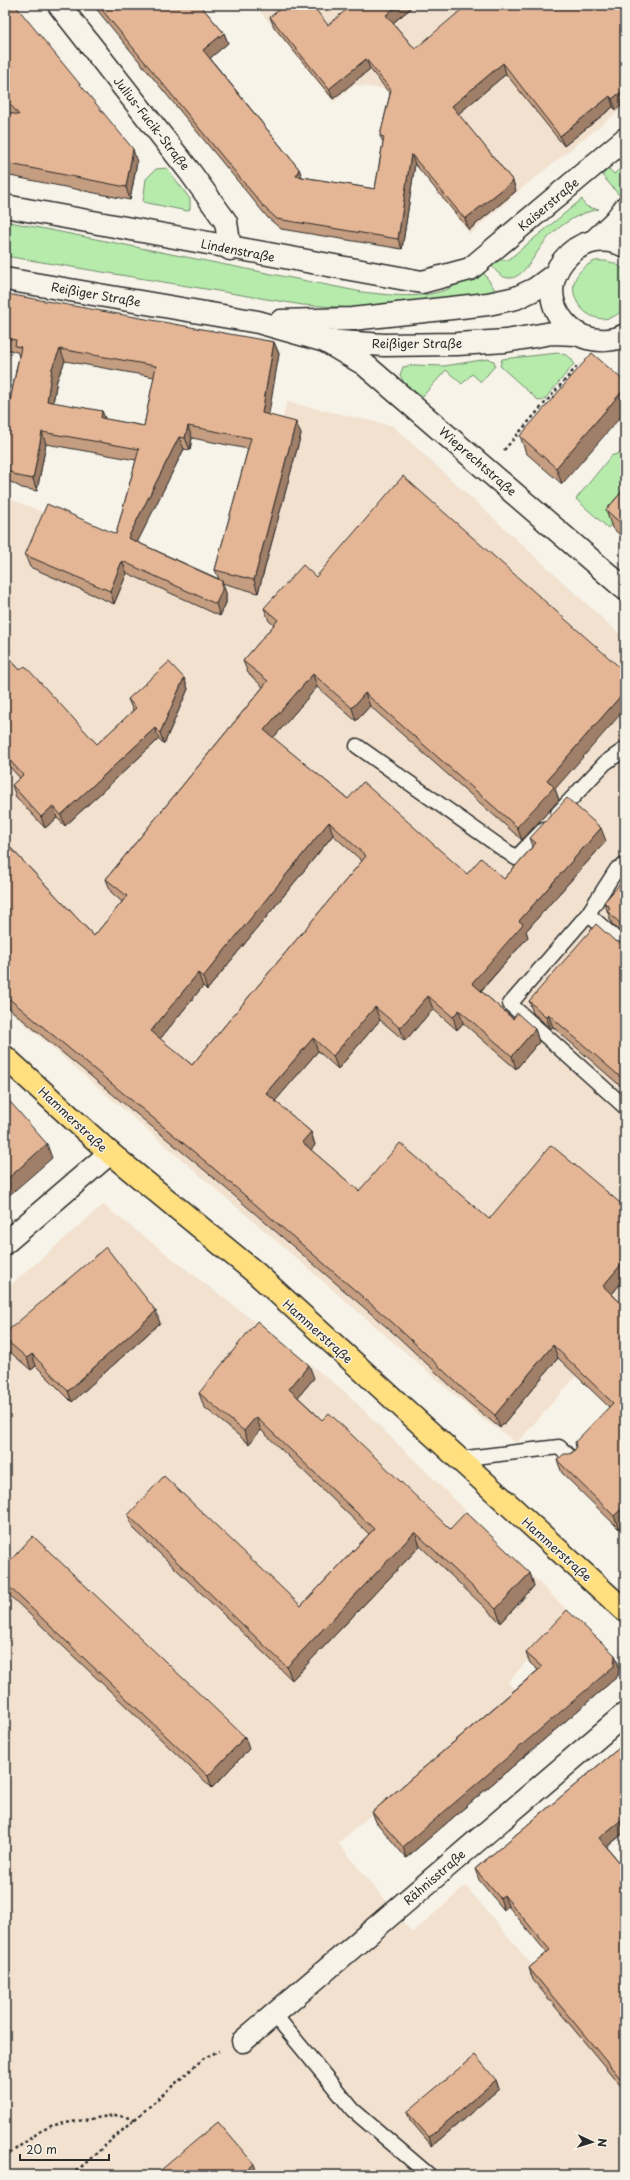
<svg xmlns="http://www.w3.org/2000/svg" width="630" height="2180" font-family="'Playpen Sans',sans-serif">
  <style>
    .built { fill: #f2e1cf }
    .green { fill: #b7ebac; stroke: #718b6c }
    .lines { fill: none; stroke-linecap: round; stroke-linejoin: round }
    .service-casing { stroke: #2b2b2b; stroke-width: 17 }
    .minor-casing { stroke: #2b2b2b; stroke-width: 25 }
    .tertiary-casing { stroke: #2b2b2b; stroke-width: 25 }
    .primary-casing { stroke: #2b2b2b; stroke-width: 25 }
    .path { stroke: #2b2b2b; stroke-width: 2.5; stroke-dasharray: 3 3; stroke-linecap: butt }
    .service { stroke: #f7f3e8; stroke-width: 14 }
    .minor { stroke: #f7f3e8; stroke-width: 22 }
    .tertiary { stroke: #f7f3e8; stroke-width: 22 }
    .primary { stroke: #ffdf80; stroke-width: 22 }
    .wall { fill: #c59d80; stroke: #2b2b2b; fill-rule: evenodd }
    .shaded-wall { fill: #a07f68; stroke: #2b2b2b }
    .building { fill: #e5b695; stroke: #2b2b2b; fill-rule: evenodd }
    .labels { text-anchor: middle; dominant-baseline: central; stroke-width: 3; stroke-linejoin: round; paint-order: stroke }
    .street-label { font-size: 12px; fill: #2b2b2b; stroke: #f7f3e8 }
  </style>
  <rect width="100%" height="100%" fill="#f7f3e8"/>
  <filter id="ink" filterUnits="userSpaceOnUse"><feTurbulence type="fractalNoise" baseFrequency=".025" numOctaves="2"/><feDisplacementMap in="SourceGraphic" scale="8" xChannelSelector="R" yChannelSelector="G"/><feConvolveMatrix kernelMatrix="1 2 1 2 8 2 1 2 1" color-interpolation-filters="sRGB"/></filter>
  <g filter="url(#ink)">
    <g class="built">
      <polygon points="255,5 625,5 625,106 522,188 470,234 427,179 446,164 386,89 355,85 334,102"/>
      <polygon points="287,402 393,426 625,639 625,1327 584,1367 517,1443 479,1416 5,1007 5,497 219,582 280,428"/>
      <polygon points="103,1205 343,1390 570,1613 508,1682 516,1691 338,1843 412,1933 466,1886 532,1965 533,1980 625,1934 625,2175 5,2175 5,1290"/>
    </g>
    <g class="green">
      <polygon points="625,165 625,195 624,196 619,195 602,175 609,169 614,174"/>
      <polygon points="167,168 190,199 190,209 187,211 143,202 146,179 156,169"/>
      <path d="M582,199C584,208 590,208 599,209C579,213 562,223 548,238C538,248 525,277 511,278C502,279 496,271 491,265L497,260H508Z"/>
      <path d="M5,221L362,292C390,295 423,300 450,288C461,282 471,276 483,272L496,291L427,301L354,308L303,305L5,256Z"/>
      <path d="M595,261C606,260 618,262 625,272V307C596,344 544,284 595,261Z"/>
      <path d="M558,353C567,355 571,356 574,364L544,400L539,401L500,366L502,359Z"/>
      <polygon points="488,359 494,361 495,366 481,382 472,374 462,384 446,370 422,397 404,383 400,375 403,367 414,365 444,366"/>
      <polygon points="625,451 625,509 608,528 576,499 611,456"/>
    </g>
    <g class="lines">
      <g class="service-casing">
        <g id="service">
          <polyline points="357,746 516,858 544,829"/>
          <polyline points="558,813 605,763 625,749"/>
          <polyline points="588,914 617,869 625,865"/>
          <polyline points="625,947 588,914 510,1004 625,1107"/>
          <polyline points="458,1459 559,1447 572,1459"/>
          <polyline points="274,2014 353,2110 429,2175"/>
        </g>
      </g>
      <g class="minor-casing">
        <g id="minor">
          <polyline points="59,5 190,172 226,222 230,249"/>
          <polyline points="5,206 422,282 470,269 625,139"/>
          <polyline points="594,241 615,221 625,208"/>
          <polyline points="325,341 364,364 625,589"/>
          <polyline points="5,1243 110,1153"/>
          <polyline points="243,2041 625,1714"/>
        </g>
      </g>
      <g class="tertiary-casing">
        <g id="tertiary">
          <path d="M625,246C578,222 529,282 564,322C571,331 581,337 592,339C603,341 616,340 625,335"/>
          <polyline points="5,279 258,322 325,341 384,345 457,344 506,341 552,333 577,334"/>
          <polyline points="281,321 352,319 488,304 516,298 535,289 554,275"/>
        </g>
      </g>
      <g class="primary-casing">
        <polyline id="primary" points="5,1057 110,1153 257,1274 625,1611"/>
      </g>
      <g class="path">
        <polyline points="504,450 579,364"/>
        <polyline points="5,2157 39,2132 53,2125 115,2115 135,2119"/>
        <polyline points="72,2175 204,2058 219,2051"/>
      </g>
      <use href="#service" class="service"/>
      <use href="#minor" class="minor"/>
      <use href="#tertiary" class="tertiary"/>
      <use href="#primary" class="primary"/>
    </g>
    <g class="wall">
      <polygon points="5,5 137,162 130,200 5,175 5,112 12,114 5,105"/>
      <polygon points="93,5 200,5 224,33 228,43 210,58 299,169 302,177 375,189 383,142 380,136 390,94 370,69 333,99 274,27 270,17 328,25 410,9 393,23 415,49 625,5 616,110 613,107 564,146 506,74 458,114 513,181 516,191 469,230 415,164 402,249 281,229 268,218"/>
      <path d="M5,306L274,342L279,354L268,414L301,434L258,593L222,583L226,593V603L220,616L127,573L114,604L30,567L25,555L116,534L136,460L46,444L37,491L22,488L5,479V400L10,401L19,356L17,352L5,349ZM65,361L154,377L144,426L105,419L102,411L53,403L57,380ZM192,438L248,449L215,570L219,579L137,542L184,449L190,450Z"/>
      <polygon points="625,382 562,484 526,453 520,436"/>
      <polygon points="625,488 625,539 612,528 606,510"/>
      <path d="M264,608L555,789L559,800L522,840L370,706L356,721L317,687L273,738L348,799L467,874L504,879L533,846L530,838L606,841L526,931L528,937L481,991L513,1019L535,1029L539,1042L516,1069L463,1023L457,1030L433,1009L405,1041L380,1020L338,1069L318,1051L275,1101L311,1132L315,1145L311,1150L359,1191L489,1219L625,1207V1278L612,1294L625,1307V1522L619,1529L562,1473L557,1460L573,1452L609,1407L558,1358L500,1428L468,1402L397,1336L209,1174L11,1010L5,1002V842L94,936L122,902L111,892L106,879L263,687L248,673L243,661L274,625L269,621ZM333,835L362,861L192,1065L160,1039L203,986L207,990Z"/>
      <polygon points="5,654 20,670 97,744 133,711 128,699 184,678 188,689 164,744 159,739 65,826 57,818 45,828 16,797 12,785 20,778 5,762"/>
      <polygon points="625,888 625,936 612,924 604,902"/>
      <polygon points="615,941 623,943 625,941 625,1090 553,1027 551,1029 533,1013 529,1001"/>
      <polygon points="160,1323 72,1402 36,1366 31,1370 5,1348 5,1333"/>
      <polygon points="314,1378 298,1397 322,1420 450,1529 530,1573 534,1586 501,1623 420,1546 292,1680 133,1528 128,1515 301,1606 369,1534 261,1430 249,1444 204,1407 199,1393"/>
      <polygon points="5,1566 249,1749 212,1788 5,1591"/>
      <polygon points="526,1653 615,1655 619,1666 618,1676 406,1858 376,1822 372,1812 538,1670 530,1663"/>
      <polygon points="625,1743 625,1832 607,1847 625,1869 625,2091 533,1980 529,1968 547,1953 508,1906 504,1910 479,1880 475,1869"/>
      <polygon points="496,2080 499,2089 432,2146 410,2120 407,2112"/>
    </g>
    <g class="shaded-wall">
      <polygon points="398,5 409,5 410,9 390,25 386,15"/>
      <polygon points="224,33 228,43 207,61 203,50"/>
      <polygon points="366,59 370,69 333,99 329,89"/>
      <polygon points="503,63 506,74 456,116 452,106"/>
      <polygon points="625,89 625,103 616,110 612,99"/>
      <polygon points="610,96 613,107 564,146 560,136"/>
      <polygon points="133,149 137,162 130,200 126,187"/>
      <polygon points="411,154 415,164 402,249 398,239"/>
      <polygon points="299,169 303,180 296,176"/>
      <polygon points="513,181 516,191 469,230 465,219"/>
      <polygon points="274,342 279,354 267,425 262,413"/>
      <polygon points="60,349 65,361 57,380 51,414 47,401 52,368"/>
      <polygon points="625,388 625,412 562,484 556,468"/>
      <polygon points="102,411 107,423 101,418"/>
      <polygon points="296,422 301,434 258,593 254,580"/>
      <polygon points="188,426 192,438 190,450 185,438"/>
      <polygon points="42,432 46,444 37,491 33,479"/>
      <polygon points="179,437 184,449 133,551 128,538"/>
      <polygon points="122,561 127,573 114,604 110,591"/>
      <polygon points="222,581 226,593 226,603 220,616 216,604"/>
      <polygon points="313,674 317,687 269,743 264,730"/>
      <polygon points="184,678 188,689 164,744 160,733"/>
      <polygon points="625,691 625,709 555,789 559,800 522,840 517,827 547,780"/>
      <polygon points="365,693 370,706 356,721 352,708"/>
      <polygon points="155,728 159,739 65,826 61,815"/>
      <polygon points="53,806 57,818 45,828 41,817"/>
      <polygon points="329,822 333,835 207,990 203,977"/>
      <polygon points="601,828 606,841 526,931 528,937 476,996 472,983 519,921"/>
      <polygon points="198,973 203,986 156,1044 151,1031"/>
      <polygon points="428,996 433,1009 405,1041 400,1028"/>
      <polygon points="375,1007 380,1020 338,1069 333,1056"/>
      <polygon points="459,1010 463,1023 457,1030 453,1017"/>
      <polygon points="548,1014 553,1027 551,1029 546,1017"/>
      <polygon points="535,1029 539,1042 516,1069 512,1056"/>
      <polygon points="313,1038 318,1051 271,1106 266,1093"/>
      <polygon points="311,1132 315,1145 307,1155 302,1142"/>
      <polygon points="47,1144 52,1158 5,1199 5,1181"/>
      <polygon points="625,1260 625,1278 608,1299 603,1286"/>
      <polygon points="156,1311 160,1323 72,1402 68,1391"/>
      <polygon points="553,1345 558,1358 500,1428 495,1415"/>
      <polygon points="32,1354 36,1366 31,1370 27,1358"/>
      <polygon points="309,1365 314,1378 294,1402 289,1389"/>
      <polygon points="256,1417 261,1430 249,1444 244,1431"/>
      <polygon points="625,1505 625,1522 619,1529 614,1516"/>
      <polygon points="415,1532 420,1546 292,1680 287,1667"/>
      <polygon points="530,1573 534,1586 501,1623 496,1609"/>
      <polygon points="615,1655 619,1666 618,1676 406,1858 403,1847"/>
      <polygon points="245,1737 249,1749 212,1788 208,1776"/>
      <polygon points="625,1817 625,1832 604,1849 599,1838"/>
      <polygon points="504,1895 508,1906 504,1910 500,1898"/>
      <polygon points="496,2080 499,2089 432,2146 429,2137"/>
      <polygon points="254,2164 258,2175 241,2175"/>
    </g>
    <g class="building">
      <polygon points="5,5 15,5 133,149 126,187 5,163 5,112 19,115 5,98"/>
      <polygon points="98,5 200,5 224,33 203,50 299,169 296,176 375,189 384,137 380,136 391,90 366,59 329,89 270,17 285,5 312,5 328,25 352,5 398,5 386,15 415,49 467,5 625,5 625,89 612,99 610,96 560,136 503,63 452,106 513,181 465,219 411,154 398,239 277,219 264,207"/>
      <path d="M7,294L274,342L262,413L296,422L254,580L215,570L251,438L188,426L185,438L179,437L128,538L222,581V590L216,604L122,561L110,591L25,555L47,504L116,534L139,449L42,432L33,479L18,476L5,469V400L10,401L21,347L15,346L16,340L5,338V306ZM60,349L156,366L144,426L101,418L102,411L47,401L52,368Z"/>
      <polygon points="592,353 625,382 625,388 556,468 520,436"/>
      <path d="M403,476L625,672V691L547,780L554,787L517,827L365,693L352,708L313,674L264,730L348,799L363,782L467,874L481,858L504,879L536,843L530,838L567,798L601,828L519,921L523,924L472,983L513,1019L517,1013L535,1029L512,1056L459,1010L453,1017L428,996L400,1028L375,1007L333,1056L313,1038L266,1093L311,1132L302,1142L359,1191L400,1143L489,1219L551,1145L625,1207V1260L603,1286L625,1307V1505L614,1516L557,1460L564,1454H569L573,1452L576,1448L575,1442L613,1403L553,1345L495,1415L463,1389L393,1323L205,1161L7,997L5,995V842L94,936L127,896L106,879L268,681L243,661L278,620L264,608L303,565L316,577ZM329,822L366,856L192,1065L151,1031L198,973L203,977Z"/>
      <polygon points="625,488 625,527 606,510"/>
      <polygon points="5,654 20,670 25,666 97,744 136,708 128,699 169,662 184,678 160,733 155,728 61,815 53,806 41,817 12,785 23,775 5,755"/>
      <polygon points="620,884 625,888 625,928 607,911 610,908 604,902"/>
      <polygon points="596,924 615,941 623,943 625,941 625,1081 548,1014 546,1017 529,1001"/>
      <polygon points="5,1096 47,1144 5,1181"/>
      <polygon points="106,1247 156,1311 68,1391 32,1354 27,1358 5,1339 5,1333"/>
      <polygon points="257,1321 309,1365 289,1389 322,1420 329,1413 450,1529 466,1512 530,1573 496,1609 415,1532 287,1667 128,1515 164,1476 301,1606 374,1529 256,1417 244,1431 199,1393"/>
      <polygon points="33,1536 245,1737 208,1776 5,1583 5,1566"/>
      <polygon points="567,1610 615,1655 614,1666 403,1847 372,1812 542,1667 526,1653"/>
      <polygon points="625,1743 625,1817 599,1838 625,1869 625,2084 529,1968 550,1950 504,1895 500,1898 475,1869"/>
      <polygon points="475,2055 496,2080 429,2137 407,2112"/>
      <polygon points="218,2122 254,2164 241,2175 155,2175"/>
    </g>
  </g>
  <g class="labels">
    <g class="street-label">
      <text transform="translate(152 123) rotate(52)">Julius-Fucik-Straße</text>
      <text transform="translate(548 204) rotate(-40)">Kaiserstraße</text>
      <text transform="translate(238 250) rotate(11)">Lindenstraße</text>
      <text transform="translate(96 294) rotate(10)">Reißiger Straße</text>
      <text x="417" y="343">Reißiger Straße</text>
      <text transform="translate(478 461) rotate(41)">Wieprechtstraße</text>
      <text transform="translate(73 1119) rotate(43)">Hammerstraße</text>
      <text transform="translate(318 1331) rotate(42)">Hammerstraße</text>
      <text transform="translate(557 1549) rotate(42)">Hammerstraße</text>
      <text transform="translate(434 1877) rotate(-41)">Rähnisstraße</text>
    </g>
  </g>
  <rect width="630" height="2180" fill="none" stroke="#f7f3e8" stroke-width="20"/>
  <rect x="10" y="10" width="610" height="2160" fill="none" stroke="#2b2b2b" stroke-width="1.5" filter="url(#ink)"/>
  <g transform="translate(592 2142) rotate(94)" stroke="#f7f3e8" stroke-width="3" paint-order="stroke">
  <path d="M0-3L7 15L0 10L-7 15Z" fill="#2b2b2b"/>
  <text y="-6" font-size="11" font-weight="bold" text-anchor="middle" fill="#2b2b2b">N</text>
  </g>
  <path d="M20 2154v6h89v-6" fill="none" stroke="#2b2b2b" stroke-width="2"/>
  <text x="26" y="2154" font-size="12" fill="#2b2b2b" stroke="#f7f3e8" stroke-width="3" paint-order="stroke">20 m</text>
</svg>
